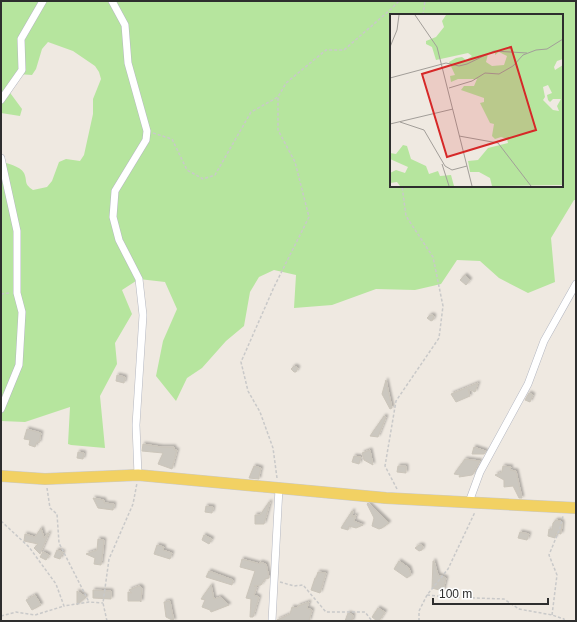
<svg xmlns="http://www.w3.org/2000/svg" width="577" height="622" font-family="Helvetica,sans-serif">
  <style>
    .green { fill: #b6e59e; fill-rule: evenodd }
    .building { fill: #cbc7bf; stroke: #cbc5ba; filter: url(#shadow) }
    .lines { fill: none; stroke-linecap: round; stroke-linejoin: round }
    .minor-casing { stroke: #b4b7c1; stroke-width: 8 }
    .primary-casing { stroke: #c9c9c9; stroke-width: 12 }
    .path { stroke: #c9c9c9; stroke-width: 1.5; stroke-dasharray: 3 2; stroke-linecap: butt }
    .minor { stroke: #fff; stroke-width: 7 }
    .primary { stroke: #f2d163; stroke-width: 11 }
    .inset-road { fill: none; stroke: #a29e99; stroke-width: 1 }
    .view { fill: #d62828; fill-opacity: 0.15; stroke: #d62828; stroke-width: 2 }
    .inset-edge { fill: none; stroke: #2e2e2e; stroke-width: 2 }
  </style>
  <defs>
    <filter id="shadow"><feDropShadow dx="2" dy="-2" stdDeviation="1" flood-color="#0004"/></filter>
  </defs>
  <rect width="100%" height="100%" fill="#efe9e1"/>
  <path class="green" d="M1,1H576V200H574L551,238L555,282L528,293L499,278L480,261L457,260L441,284L415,290L376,289L332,305L294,308L296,275L274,270L259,277L250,292L244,326L226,341L202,368L187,378L176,401L156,376L163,341L177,309L165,282L139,279L122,290L132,314L115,343L117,364L100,396L105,448L71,445L68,444L70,407L25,422L1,421V161C8,164 20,166 24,173C28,182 23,183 33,190L47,187L52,181L59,162L66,159L80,161L84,155L93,114V99L101,79L99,72L95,66L73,51L48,42L42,49L36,69L32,75L18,74L8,90L22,109L20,116L1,113ZM391,15H562V186H391Z"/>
  <g class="building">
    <polygon points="465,275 470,280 466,285 460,280"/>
    <polygon points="430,315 432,315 434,316 433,320 431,321 427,318"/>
    <polygon points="294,366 297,367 298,368 296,372 294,372 291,369"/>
    <polygon points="117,375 125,377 124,383 116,381"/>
    <polygon points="386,380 392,408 390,409 382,394"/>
    <polygon points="478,383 475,392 468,389 470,396 456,402 451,394"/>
    <polygon points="529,393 533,395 530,402 525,400"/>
    <polygon points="384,416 386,417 378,437 370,436"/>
    <polygon points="27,429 41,433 39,443 37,442 35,447 29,445 30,440 24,439"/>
    <polygon points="143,444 161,447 174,447 174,450 177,450 172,469 158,464 163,453 142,451"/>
    <polygon points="474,447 486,451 484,454 472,454"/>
    <polygon points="370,450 373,465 364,460 362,453"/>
    <polygon points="78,452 84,453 83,459 77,458"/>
    <polygon points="354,456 361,457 359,464 352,462"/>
    <polygon points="465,459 480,461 473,474 472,475 459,477 460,475 454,474"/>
    <polygon points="254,466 261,468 259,476 259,479 249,478"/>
    <polygon points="398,466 406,466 406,473 397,472"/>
    <polygon points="503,466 511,467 510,470 516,471 522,498 519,498 513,486 504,487 504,480 495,475 502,472"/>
    <polygon points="93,498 104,500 104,503 114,504 113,510 98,508"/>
    <polygon points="269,502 270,502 264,524 255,524 255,515 260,515"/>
    <polygon points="368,503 389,523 382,528 379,529 372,526 374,518 367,504"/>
    <polygon points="206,506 213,507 212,513 205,512"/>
    <polygon points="352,511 353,511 352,517 356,515 354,521 363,525 356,528 349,526 348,530 341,528"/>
    <polygon points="556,520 561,521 562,523 562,525 561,534 556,533 555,538 548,536 549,529 552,530 553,523"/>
    <polygon points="41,528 44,538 48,533 49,533 40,554 34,548 38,544 24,541 25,534 35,537"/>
    <polygon points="520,532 529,534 527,540 518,538"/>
    <polygon points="204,535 212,539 209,544 202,540"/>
    <polygon points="98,539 104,540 103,551 101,565 94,564 95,558 86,554 97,550"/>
    <polygon points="157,545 164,547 163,550 172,553 170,559 154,554"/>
    <polygon points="419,545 421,545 423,546 422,550 419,551 415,548"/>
    <polygon points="57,550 63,552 60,559 54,557"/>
    <polygon points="43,552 49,555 46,560 40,557"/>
    <polygon points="242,559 260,564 260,562 266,564 269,577 269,578 265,579 261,585 254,586 257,587 254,595 259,597 253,617 250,617 251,599 246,598 255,571 240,567"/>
    <polygon points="399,561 409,568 411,575 407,578 394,569"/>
    <polygon points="433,561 434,561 438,575 446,578 443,591 432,588"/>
    <polygon points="209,571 233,580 232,585 206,577"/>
    <polygon points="318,572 326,573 320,593 311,590 315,578 316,578"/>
    <polygon points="211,585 214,599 220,597 229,605 211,612 210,610 202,607 205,600 201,599"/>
    <polygon points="139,586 142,588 141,602 140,601 128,601 128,592 132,593 129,590"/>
    <polygon points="93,590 111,591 111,599 93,598"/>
    <polygon points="77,591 86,597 77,605"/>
    <polygon points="35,595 41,605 32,610 26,600"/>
    <polygon points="170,601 171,607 174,621 166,617 164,602"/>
    <polygon points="309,602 307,608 312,610 309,621 277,621 277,620 290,614 292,607 297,608 298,606"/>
    <polygon points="378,608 385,612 379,621 377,621 372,617"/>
    <polygon points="348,613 353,615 352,621 345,621"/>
  </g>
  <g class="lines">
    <g class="minor-casing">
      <g id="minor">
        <polyline points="112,1 125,25 128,63 147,131 146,140 115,191 113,217 119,240 139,279 143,315 136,425 138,475"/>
        <polyline points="1,100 22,70 21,39 43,1"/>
        <polyline points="1,158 17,231 17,293 22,312 19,365 1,409"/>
        <polyline points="469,502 480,472 528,384 544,341 576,284"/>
        <polyline points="272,621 279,488"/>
      </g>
    </g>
    <g class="primary-casing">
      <polyline id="primary" points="1,476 45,479 138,475 386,498 576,508"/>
    </g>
    <g class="path">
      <polyline points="423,15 425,1"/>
      <polyline points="153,133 172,139 187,170 203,179 215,175 251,112 278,97 286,83 326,50 344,50 391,9 399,1"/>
      <polyline points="1,294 9,293"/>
      <polyline points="277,478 273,448 260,412 248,391 241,362 274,287 309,217 295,162 278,130 278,97"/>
      <polyline points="47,488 50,508 57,514 59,543 89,602"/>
      <polyline points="397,489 385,466 396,401 439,338 443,306 433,257 406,216 402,186"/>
      <polyline points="1,521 29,547 56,584 64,606 89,602 103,603"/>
      <polyline points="280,582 294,586 303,585 326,612 365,612 372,621"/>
      <polyline points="427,595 447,597 504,599 519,609 552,615 564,619 564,621"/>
      <polyline points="552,615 557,575 549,555 560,528 563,516"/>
      <polyline points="1,616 16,612 35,615 64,606"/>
      <polyline points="107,621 103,603 109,559 133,504 137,483"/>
      <polyline points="419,621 419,611 427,595 448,569 475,512"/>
    </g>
    <use href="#minor" class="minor"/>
    <use href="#primary" class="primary"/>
  </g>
  <g transform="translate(390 14)">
    <rect width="173" height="173" fill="#efe9e1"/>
    <path d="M56,1H173V45L167,47L164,53L165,56L173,51V171L102,172L100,164L89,158H80L78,147L88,146L98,134L118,129L117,125L111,123L105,125L102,122L104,110L100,109L90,89L94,88V84L71,76L74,72H84L87,65H68L61,68L60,62L65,61L59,48L66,44L72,43L76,46L82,42L78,39L46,46L42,33L36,30V27L46,23L54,13L52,7ZM105,38V41L109,38L117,42L114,51L102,52L96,48L98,40ZM158,71L162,79L157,81L158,86L160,88L163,85H171L167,92L169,97L163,96L153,86L155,83L153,73ZM13,131L17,132L21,145L36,152L39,160L48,157L50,162L61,161L64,172H10L7,168L0,169V159L6,156L15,159L18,153L0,145V139L6,140Z" fill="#b6e59e" fill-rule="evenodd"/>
    <path class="inset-road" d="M25,1L47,33L82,172M0,33L7,16L9,1M0,64L56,49L69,52L77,50L104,37L137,39M59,74L82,67L95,59L109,60L123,52L133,41L146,36L157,35L173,25M10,108L34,116L55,152L62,156L77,152M0,110L63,95M69,122L108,129L141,172M52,150L59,172"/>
    <path class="view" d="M121,33L146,116L57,143L32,60Z"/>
    <rect width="173" height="173" class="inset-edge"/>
  </g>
  <rect width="577" height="622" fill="none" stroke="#2e2e2e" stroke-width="4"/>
  <path d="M433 598v6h115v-6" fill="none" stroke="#2e2e2e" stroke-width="2"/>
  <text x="439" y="598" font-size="12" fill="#2e2e2e" stroke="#ffffff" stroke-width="3" paint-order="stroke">100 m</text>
</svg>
